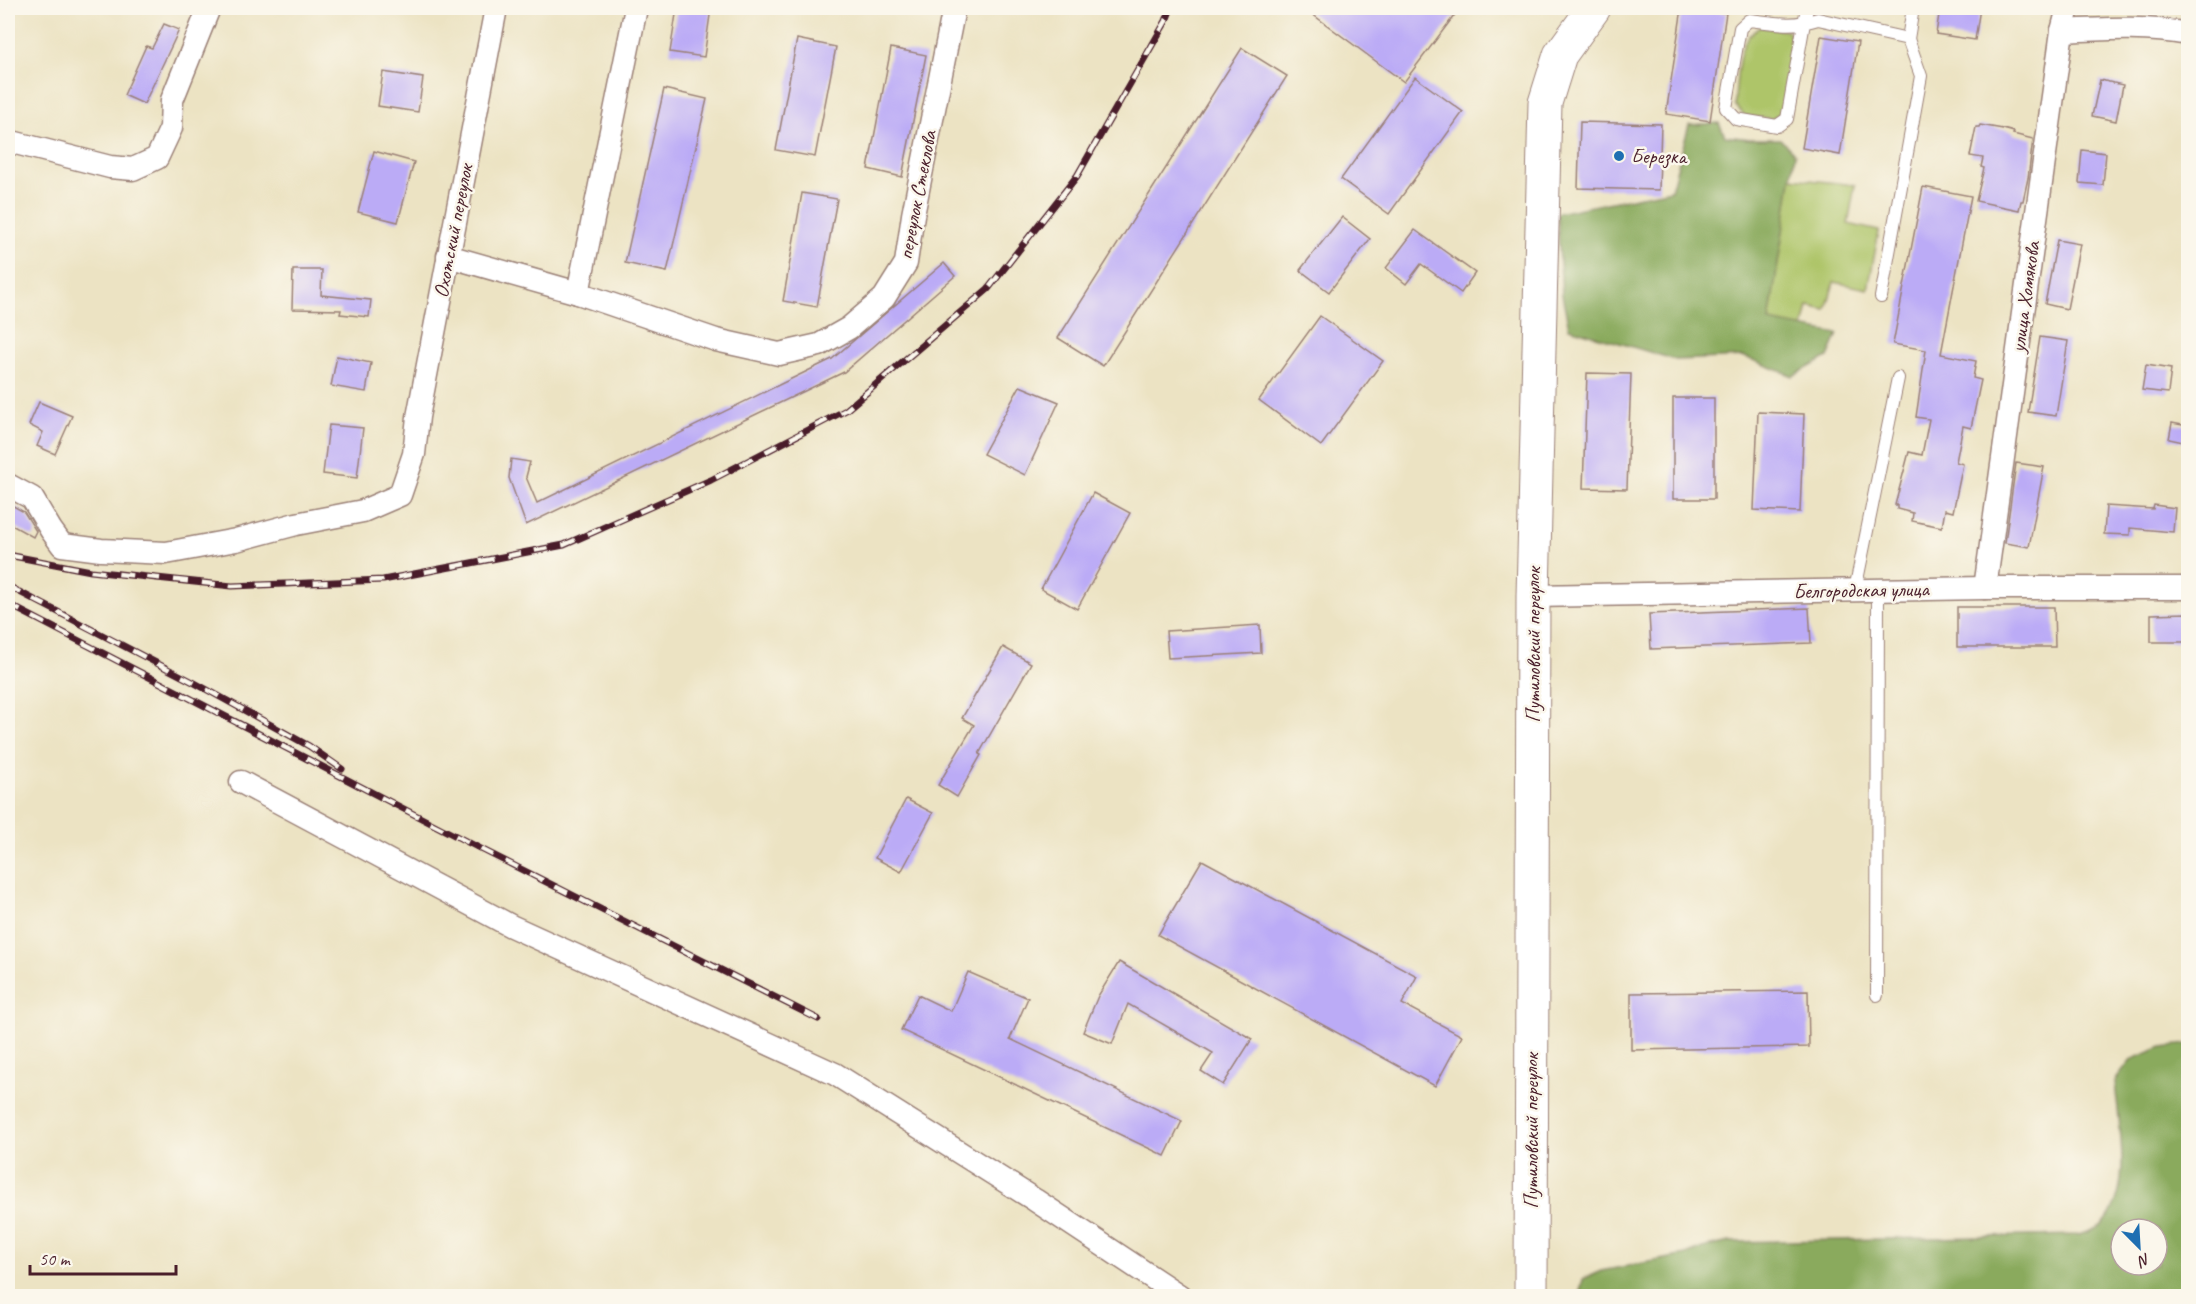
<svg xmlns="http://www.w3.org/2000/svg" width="2196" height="1304" font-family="Caveat,sans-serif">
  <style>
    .green { fill: #aec569; stroke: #7c724a; stroke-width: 1.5 }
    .forest { fill: #8aaa5d; stroke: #6a6444; stroke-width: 1.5; fill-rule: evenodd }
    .building { fill: #bbabf6 }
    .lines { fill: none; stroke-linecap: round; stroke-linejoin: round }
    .service-casing { stroke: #9b8177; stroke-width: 14 }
    .minor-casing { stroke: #9b8177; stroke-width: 25 }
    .secondary-casing { stroke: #9b8177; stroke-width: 35 }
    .service { stroke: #fff; stroke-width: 12 }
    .minor { stroke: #fff; stroke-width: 22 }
    .secondary { stroke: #fff; stroke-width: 33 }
    .rail-casing { stroke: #4a1f2b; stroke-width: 7 }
    .rail { stroke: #fbf7ec; stroke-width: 4.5; stroke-dasharray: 14; stroke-linecap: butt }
    .poi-dot { fill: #1f6fb2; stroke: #fbf7ec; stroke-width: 2 }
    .labels { text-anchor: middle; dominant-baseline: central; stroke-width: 5; stroke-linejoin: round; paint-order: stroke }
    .poi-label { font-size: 21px; fill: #4a1f2b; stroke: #fbf7ec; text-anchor: start }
    .street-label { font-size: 21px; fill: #4a1f2b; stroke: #fbf7ec }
  </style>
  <rect width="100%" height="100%" fill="#fbf7ec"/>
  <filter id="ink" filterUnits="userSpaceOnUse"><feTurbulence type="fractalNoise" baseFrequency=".0167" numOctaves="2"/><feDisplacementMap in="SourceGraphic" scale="12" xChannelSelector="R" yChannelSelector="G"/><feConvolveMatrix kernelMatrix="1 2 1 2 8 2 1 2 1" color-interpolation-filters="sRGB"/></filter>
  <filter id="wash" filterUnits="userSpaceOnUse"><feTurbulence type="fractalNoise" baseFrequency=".008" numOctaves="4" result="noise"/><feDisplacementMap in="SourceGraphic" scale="24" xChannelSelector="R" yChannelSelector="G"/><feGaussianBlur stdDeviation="1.35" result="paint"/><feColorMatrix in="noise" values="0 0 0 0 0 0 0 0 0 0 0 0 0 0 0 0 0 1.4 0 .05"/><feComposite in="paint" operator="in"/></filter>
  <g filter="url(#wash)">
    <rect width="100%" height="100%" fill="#ece3c3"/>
    <g class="green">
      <path d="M1760,27L1787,31L1792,37L1794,45L1784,110L1772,119L1745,116L1735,105V97C1738,74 1736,38 1760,27Z"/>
      <polygon points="1791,178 1855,185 1848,224 1879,231 1868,289 1834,282 1826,310 1808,306 1803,328 1769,321"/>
    </g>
    <g class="forest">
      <polygon points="1719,123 1725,136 1750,139 1780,139 1795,154 1769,321 1838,334 1828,357 1793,376 1745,357 1676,360 1569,328 1562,295 1557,213 1671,190 1689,125"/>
      <path d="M2188,1044V1296H1999L1997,1294L1972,1288L1813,1296H1579L1583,1279L1601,1271L1686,1255L1706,1247L1730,1242L2079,1235C2086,1232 2099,1229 2104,1223C2134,1187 2118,1124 2115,1081L2132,1059L2162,1047ZM2121,1229H2157V1265H2121Z"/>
    </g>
    <g id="blocks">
      <g class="building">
        <polygon points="677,8 711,8 704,57 670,52"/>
        <polygon points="1304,8 1460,8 1404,82"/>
        <polygon points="1682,8 1726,13 1710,121 1666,114"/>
        <polygon points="1940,8 1980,8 1975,40 1936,34"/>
        <polygon points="164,24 179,30 144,104 124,95 146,46 152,48"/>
        <polygon points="1821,36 1858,42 1840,155 1802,148"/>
        <polygon points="797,39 836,47 815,157 776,150"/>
        <polygon points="891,48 926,55 902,177 868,169"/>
        <polygon points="1242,48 1287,76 1103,366 1058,338"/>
        <polygon points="383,72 423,78 418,112 378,106"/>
        <polygon points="1415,77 1463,112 1389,214 1341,179"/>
        <polygon points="2100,80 2123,85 2116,121 2092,116"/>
        <polygon points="664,89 707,99 667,272 625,263"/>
        <polygon points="1580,122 1661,124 1659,190 1578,188"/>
        <polygon points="1980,125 2003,129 2014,132 2013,134 2033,139 2028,178 2023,201 2021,201 2019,210 1976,201 1984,168 1981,167 1983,158 1970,156 1976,127 1979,127"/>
        <polygon points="2082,150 2106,153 2103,185 2079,183"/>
        <polygon points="374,151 414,162 398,222 358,212"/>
        <polygon points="1923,187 1971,196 1941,354 1976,361 1973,378 1981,380 1971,428 1963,426 1956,462 1963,464 1953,512 1945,510 1942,527 1912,521 1913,513 1897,509 1897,505 1895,505 1909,452 1922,455 1929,419 1916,417 1926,350 1893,344"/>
        <polygon points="802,193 837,199 817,307 783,301"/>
        <polygon points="1342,217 1370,239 1329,292 1300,270"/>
        <polygon points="1415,230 1475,273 1461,293 1421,264 1406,284 1386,268"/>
        <polygon points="2057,240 2080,244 2067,309 2045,304"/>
        <polygon points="944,263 955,276 844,372 526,525 509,478 511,459 530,462 526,477 537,503 832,359"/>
        <polygon points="293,270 322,270 321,295 371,300 369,317 340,314 341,310 292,309"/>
        <polygon points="1320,316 1383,361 1321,446 1259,400"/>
        <polygon points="2040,337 2068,341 2056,416 2028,412"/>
        <polygon points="337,356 371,363 366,392 331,386"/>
        <polygon points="2146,365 2171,369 2168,393 2142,390"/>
        <polygon points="1587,373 1631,374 1627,489 1583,488"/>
        <polygon points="1020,386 1059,402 1025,475 983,454"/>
        <rect x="1673" y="398" width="41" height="101"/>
        <polygon points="39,402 72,416 55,454 37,446 43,432 29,425"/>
        <polygon points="1758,412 1804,414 1800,512 1754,510"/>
        <polygon points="2172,423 2188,426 2188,443 2169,439"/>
        <polygon points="329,425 363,428 357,478 323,474"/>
        <polygon points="2016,463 2044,467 2029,547 2005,543"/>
        <polygon points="1093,493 1130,513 1077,609 1041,589"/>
        <polygon points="8,503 24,512 36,531 33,537 8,523"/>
        <polygon points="2154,505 2175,508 2173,532 2130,528 2130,535 2104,534 2106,506 2153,509"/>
        <polygon points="1957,607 2054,607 2055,647 1957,647"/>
        <polygon points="1809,608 1811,643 1651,649 1649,614"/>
        <polygon points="2188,613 2188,642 2151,642 2151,614"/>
        <polygon points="1260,625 1261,653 1168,658 1166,631"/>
        <polygon points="1003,647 1031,663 979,754 981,755 957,797 938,785 974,725 962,718"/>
        <polygon points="906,799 933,813 901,872 875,858"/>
        <polygon points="1202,860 1417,976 1402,1004 1462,1036 1435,1086 1158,935"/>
        <polygon points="1119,962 1252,1039 1223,1085 1201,1071 1213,1053 1128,1004 1112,1044 1083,1032 1098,996"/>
        <polygon points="968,972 1028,998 1010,1039 1182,1121 1165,1156 901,1030 918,995 951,1011"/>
        <polygon points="1808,991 1809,1047 1631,1050 1631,993"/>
      </g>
    </g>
  </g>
  <g filter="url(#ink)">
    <use href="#blocks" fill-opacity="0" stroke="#9b8177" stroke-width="1.5"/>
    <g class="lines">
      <g class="service-casing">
        <g id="service">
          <path d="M1807,8L1804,23L1787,119L1777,126L1736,119L1726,108L1740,28L1749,20C1775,23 1792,27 1818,19L1908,39L1921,76L1881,297"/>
          <polyline points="1908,39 1913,8"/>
          <polyline points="1855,590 1898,378"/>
          <polyline points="1877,995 1878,590"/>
        </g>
      </g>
      <g class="minor-casing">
        <g id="minor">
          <path d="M2062,31C2104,29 2147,26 2188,34"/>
          <polyline points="8,141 110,167 133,169 157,158 171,128 172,100 209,8"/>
          <polyline points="448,256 578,293 716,340 779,354 819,345 849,328 884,298 906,263 913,215 954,8"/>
          <polyline points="578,293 636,8"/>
          <polyline points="8,485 32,498 51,530 62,545 101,550 166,553 236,540 296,524 363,511 400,495 414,454 418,417 496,8"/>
          <polyline points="1985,588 2062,31 2068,8"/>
          <polyline points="1533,596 1985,588 2188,588"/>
          <polyline points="241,782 511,926 835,1074 1035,1200 1180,1296"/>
        </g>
      </g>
      <g class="secondary-casing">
        <polyline id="secondary" points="1531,1296 1533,596 1545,103 1560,55 1594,8"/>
      </g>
      <use href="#service" class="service"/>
      <use href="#minor" class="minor"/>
      <use href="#secondary" class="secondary"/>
      <g class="rail-casing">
        <g id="rail">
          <polyline points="8,555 91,571 232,586 383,580 564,545 711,480 846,410 988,289 1077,176 1166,21 1171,8"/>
          <polyline points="8,586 193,682 309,746 342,769"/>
          <polyline points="8,604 483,850 818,1019"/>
        </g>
      </g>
      <use href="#rail" class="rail"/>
    </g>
  </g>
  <circle class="poi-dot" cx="1619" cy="156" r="6"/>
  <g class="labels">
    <g class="poi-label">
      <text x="1631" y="156">Березка</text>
    </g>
    <g class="street-label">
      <text transform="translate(917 195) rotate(-79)">переулок Стеклова</text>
      <text transform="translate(453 231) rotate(-79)">Охотский переулок</text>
      <text transform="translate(2025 297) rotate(-82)">улица Хомякова</text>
      <text transform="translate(1861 590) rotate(-1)">Белгородская улица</text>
      <text transform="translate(1533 645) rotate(-90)">Путиловский переулок</text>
      <text transform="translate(1531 1131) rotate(-90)">Путиловский переулок</text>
    </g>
  </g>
  <rect width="2196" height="1304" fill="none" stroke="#fbf7ec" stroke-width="30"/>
  <g transform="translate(2139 1247) rotate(156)"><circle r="28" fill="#fbf7ec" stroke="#b4a19f" stroke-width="1.5"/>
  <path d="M0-4.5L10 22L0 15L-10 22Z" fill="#1f6fb2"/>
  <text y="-9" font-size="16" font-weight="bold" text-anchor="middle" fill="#4a1f2b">N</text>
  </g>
  <path d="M30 1265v9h146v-9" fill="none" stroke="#4a1f2b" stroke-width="3"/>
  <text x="39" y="1265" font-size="18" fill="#4a1f2b" stroke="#fbf7ec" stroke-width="4.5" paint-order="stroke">50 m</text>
</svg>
